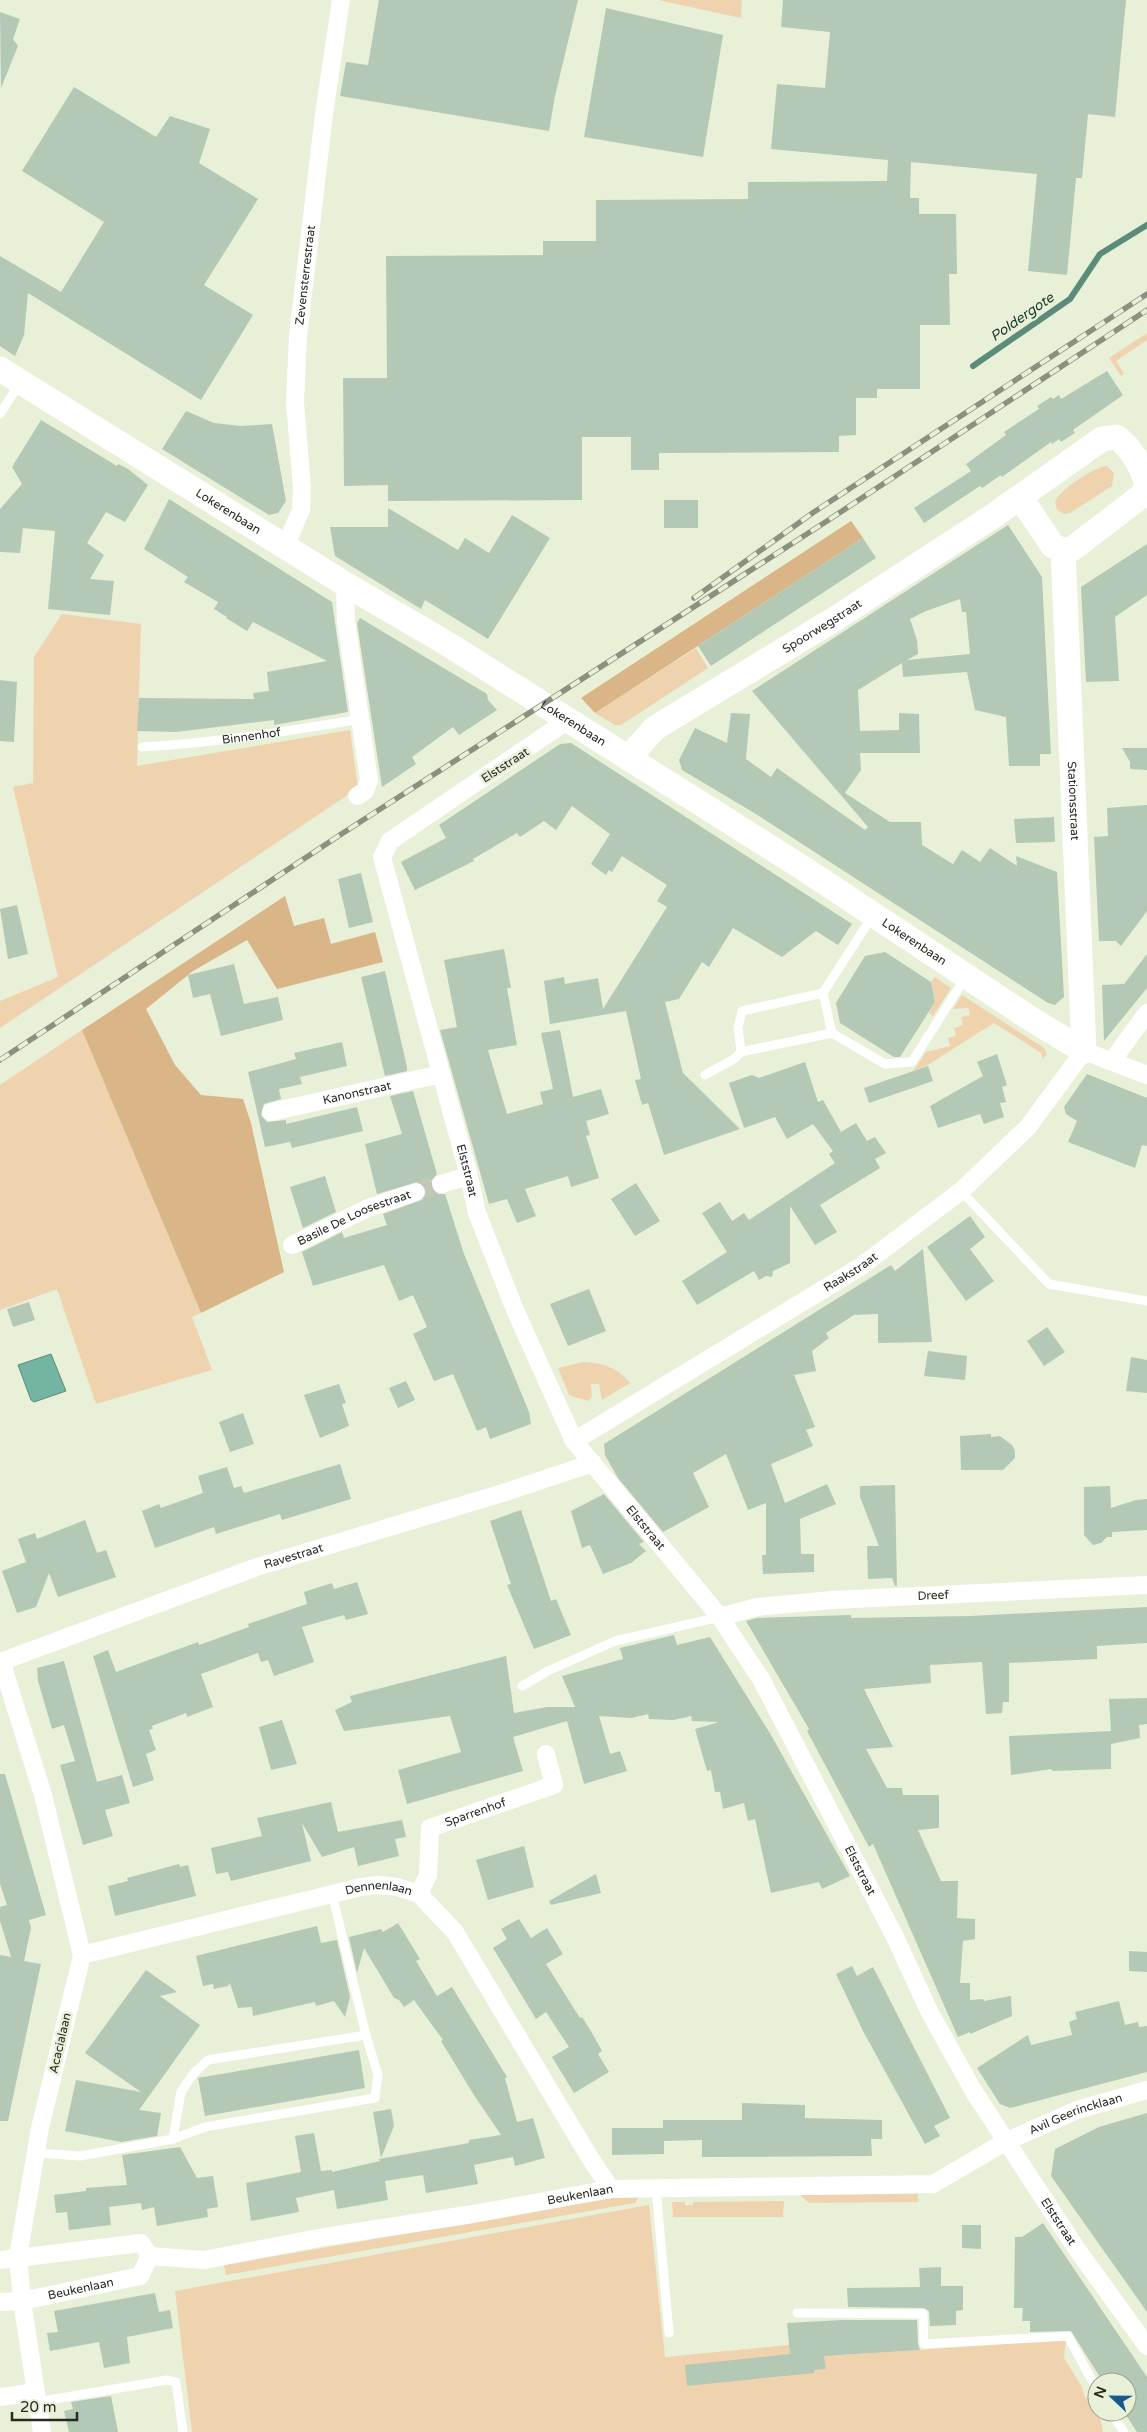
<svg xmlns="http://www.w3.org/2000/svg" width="1147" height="2432" font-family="'Varela Round',sans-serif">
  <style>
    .green { fill: #efd3af }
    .forest { fill: #d9b587 }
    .water { fill: #73b5a2; stroke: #5c8b7b }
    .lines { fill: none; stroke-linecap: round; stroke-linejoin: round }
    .stream { stroke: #5c8b7b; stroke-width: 6 }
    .building { fill: #b4c8b6; fill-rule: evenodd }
    .street-tunnel { stroke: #c1c8b3; stroke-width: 18; stroke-dasharray: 18 9; stroke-linecap: butt }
    .lane { stroke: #fff; stroke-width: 9 }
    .street { stroke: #fff; stroke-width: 18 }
    .secondary { stroke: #fff; stroke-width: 25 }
    .rail-casing { stroke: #8b9180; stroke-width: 5.5 }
    .rail { stroke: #e8f0d8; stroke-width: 4; stroke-dasharray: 11; stroke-linecap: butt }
    .labels { text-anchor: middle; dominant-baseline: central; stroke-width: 5; stroke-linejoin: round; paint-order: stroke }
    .street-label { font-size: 12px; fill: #262a21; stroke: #e8f0d8 }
    .water-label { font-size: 14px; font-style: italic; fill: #15362d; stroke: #e8f0d8 }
  </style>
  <rect width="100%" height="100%" fill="#e8f0d8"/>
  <g class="green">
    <polygon points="658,0 742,0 741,18"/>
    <polygon points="1147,333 1147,340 1116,361 1124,374 1121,376 1109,358"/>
    <path d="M1107,466L1114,473L1112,486L1070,513L1064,514L1057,510L1055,502C1058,491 1095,466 1107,466Z"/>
    <polygon points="62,614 141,624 137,766 350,730 358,788 0,1028 0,1001 58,977 13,787 33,783 34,657"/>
    <polygon points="696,648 708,668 621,725 615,725 595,713"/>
    <polygon points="935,977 951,988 933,1016 929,1013 935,1002 931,982"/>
    <polygon points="962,995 1044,1048 1047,1054 1043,1059 1041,1053 994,1023 928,1065 913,1071 926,1052 950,1046 948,1038 956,1036 954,1028 963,1025 961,1017 970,1015 968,1008 953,1009"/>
    <polygon points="82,1030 201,1313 192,1317 212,1370 96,1404 57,1289 0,1310 0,1085"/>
    <path d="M583,1362C603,1363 617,1367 630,1383L602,1400L599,1384H591L592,1397L588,1401L569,1395L558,1368Z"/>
    <polygon points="918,2194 918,2202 809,2203 800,2195"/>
    <polygon points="618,2197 639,2197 635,2203 226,2275 224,2265"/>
    <polygon points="784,2201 783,2217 673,2217 672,2202 685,2202 685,2205 693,2205 693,2202"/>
    <polygon points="649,2205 665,2357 840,2340 842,2355 1066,2340 1064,2358 1082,2387 1085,2398 1097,2397 1097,2412 1099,2412 1103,2432 192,2432 175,2291"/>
  </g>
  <g class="forest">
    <polygon points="851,521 863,538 595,713 581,698"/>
    <polygon points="285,896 294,926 324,918 331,944 375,932 383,962 277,989 247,940 193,971 146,1009 175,1065 201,1095 243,1099 251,1123 284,1272 201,1313 82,1030"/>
  </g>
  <polygon class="water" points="51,1354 66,1391 34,1402 31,1400 18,1365"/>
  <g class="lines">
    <polyline class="stream" points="973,366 1070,299 1100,254 1147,225"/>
  </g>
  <g class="building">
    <polygon points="379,0 578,0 555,96 549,131 340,96 346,62 368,65"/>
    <polygon points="783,0 1126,0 1115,117 1088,114 1082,178 1076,178 1067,275 1028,271 1037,174 911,162 910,198 919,198 919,214 956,214 957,274 949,274 950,325 920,325 920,389 877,389 877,398 856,398 856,435 839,436 839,452 659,453 659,470 631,470 631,437 582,437 582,500 388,501 388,485 344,486 343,378 387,378 386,256 543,255 543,241 596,241 596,200 748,199 748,182 887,181 888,160 771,149 777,84 825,88 830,32 781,27"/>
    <polygon points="606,8 723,35 703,157 584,137"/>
    <polygon points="0,12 20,19 13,39 18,46 1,88"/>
    <polygon points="74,87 156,137 170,116 210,129 199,163 258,199 204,285 253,315 201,400 28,293 24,335 15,356 0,346 0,256 61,292 104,222 22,171"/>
    <polygon points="1107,371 1123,395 1073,430 1075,433 1061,442 1059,439 1052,444 1051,442 1002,477 1001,475 982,488 980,486 924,523 914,508 971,471 966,464 1006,435 1004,432 1039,409 1037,406 1051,397 1053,399 1059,395 1061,399"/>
    <polygon points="186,411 214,423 241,426 272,424 286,501 278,513 269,515 162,449"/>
    <polygon points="41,420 117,466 118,464 128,469 148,485 125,522 106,512 87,543 104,555 90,579 114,581 110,615 48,609 55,531 23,528 20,553 0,552 0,509 22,484 12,467"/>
    <polygon points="169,499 332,602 348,712 274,725 274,720 176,732 137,731 139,698 254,699 253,693 269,691 267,672 327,661 253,622 247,631 226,618 227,617 214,609 218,602 184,582 188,577 144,549"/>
    <rect x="664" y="500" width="34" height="28"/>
    <polygon points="388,508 458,550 465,538 489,553 512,515 550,538 488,639 425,600 421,609 335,556 330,527 388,527"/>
    <path d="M1008,525L1042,577L1051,754H1040V766H1009L1006,717L975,710L967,672L903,677L902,663L858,690L860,731L899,730V713L919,714L920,753H860L861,770L845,793L890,822H921L922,845L953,864L962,850L980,862L990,848L1017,866L1016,856L1057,872L1064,997L1055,1005L1048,1003L756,814L682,770L679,760L695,728L727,743L731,713L750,714L746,759L771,777L777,768L865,830L868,827L752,691ZM960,599L962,612H966L970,654L907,660L918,654L917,640L910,619L926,611Z"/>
    <polygon points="863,538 876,558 711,666 698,646"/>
    <polygon points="1147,544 1147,595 1115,617 1119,681 1086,682 1081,587"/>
    <polygon points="360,618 487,694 488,700 497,710 459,735 453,727 412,757 416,764 382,787 357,623"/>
    <polygon points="0,680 17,682 14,742 0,741"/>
    <polygon points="571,743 852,924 838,945 816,931 782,957 733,928 709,967 702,962 679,999 665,1002 683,1073 740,1129 664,1155 648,1103 642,1105 635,1080 641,1079 626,1011 550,1024 544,981 564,977 565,984 598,978 603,1009 667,907 657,901 667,885 622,856 612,872 609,870 606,875 591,864 610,834 572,806 556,830 544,821 520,837 517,833 473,859 474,861 415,890 401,862 446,838 439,825 560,744"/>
    <polygon points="1122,748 1147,748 1147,770 1130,769 1130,762"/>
    <polygon points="1147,805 1147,911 1121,946 1116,941 1099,941 1094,837 1108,836 1107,808"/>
    <polygon points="1054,817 1055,842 1016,843 1014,819"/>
    <polygon points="361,873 373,922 349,928 338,879"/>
    <polygon points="17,905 28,954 8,959 0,909"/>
    <polygon points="504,949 511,988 507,988 517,1045 488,1050 507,1114 543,1104 540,1092 553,1089 541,1033 560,1030 573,1097 601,1089 609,1114 586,1121 590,1135 586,1136 599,1178 571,1187 568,1176 525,1189 536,1216 517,1223 507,1199 489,1204 440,1030 457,1027 444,960"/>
    <polygon points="885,952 931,982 935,1002 900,1057 894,1057 840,1023 836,1003 865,956"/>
    <polygon points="1147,954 1147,988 1104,1041 1102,985 1124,984"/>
    <polygon points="234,964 244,1004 278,997 283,1020 221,1036 210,994 193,998 188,975"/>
    <polygon points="385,971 407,1067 407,1071 385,1076 361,977"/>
    <polygon points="342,1042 347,1066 300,1077 302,1084 279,1089 281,1099 264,1104 261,1115 267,1122 286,1120 286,1124 357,1107 363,1131 292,1148 290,1142 265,1147 248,1072 296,1059 294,1053"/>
    <polygon points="997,1054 1007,1085 1002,1087 1006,1102 1000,1103 1004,1117 984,1124 980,1114 938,1128 930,1106 983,1076 977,1062"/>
    <polygon points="805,1062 818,1102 823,1100 841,1132 856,1123 867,1141 875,1137 886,1153 875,1159 880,1168 820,1205 837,1232 815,1245 790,1206 790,1263 773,1271 772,1277 766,1276 759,1280 754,1271 697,1305 682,1281 727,1252 702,1213 720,1202 732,1221 744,1213 749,1220 835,1163 829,1154 833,1151 813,1124 787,1139 775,1117 744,1128 729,1083 752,1075 759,1078"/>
    <polygon points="928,1066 933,1081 869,1103 864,1088"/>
    <polygon points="1087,1074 1147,1098 1147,1146 1142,1145 1135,1168 1068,1142 1077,1121 1066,1114 1064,1107"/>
    <polygon points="413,1091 437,1174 431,1181 431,1187 438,1194 445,1194 464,1254 529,1412 531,1424 490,1439 486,1427 477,1431 453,1374 434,1381 413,1334 427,1327 413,1295 399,1301 384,1265 313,1286 302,1252 342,1232 344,1238 387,1225 383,1214 424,1199 426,1188 418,1182 377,1194 365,1144 402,1134 390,1096"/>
    <polygon points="325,1176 336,1212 303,1228 290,1187"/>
    <polygon points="636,1183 660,1221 635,1236 611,1199"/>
    <polygon points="970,1216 985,1237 970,1249 994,1281 966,1301 927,1247"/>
    <polygon points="923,1249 932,1342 878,1343 878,1314 854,1315 826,1333 829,1338 812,1351 816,1371 794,1375 815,1427 806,1430 813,1446 771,1464 785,1503 827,1484 836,1504 800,1519 801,1554 814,1554 814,1572 763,1574 762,1555 766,1555 766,1503 748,1510 726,1454 693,1473 709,1507 663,1532 618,1478 605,1455 604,1444 891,1265 895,1271"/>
    <polygon points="589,1289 606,1331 568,1346 550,1304"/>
    <polygon points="29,1302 35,1320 13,1327 7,1309"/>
    <polygon points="1047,1327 1065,1352 1044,1366 1027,1341"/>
    <polygon points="928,1351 967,1356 965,1380 924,1376"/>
    <polygon points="1131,1357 1147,1360 1147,1393 1126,1391"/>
    <polygon points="406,1381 415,1400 398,1408 389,1388"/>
    <polygon points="339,1384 346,1403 342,1404 349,1426 320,1438 304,1395"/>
    <polygon points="243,1413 254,1444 230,1452 219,1422"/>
    <polygon points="991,1434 991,1437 1000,1436 1012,1445 1015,1451 1015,1458 1003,1470 961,1470 960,1436"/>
    <polygon points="340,1464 351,1499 282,1520 280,1514 216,1534 214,1527 155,1548 142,1511 159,1504 161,1508 203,1493 198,1476 227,1467 234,1488 241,1486 244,1493"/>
    <polygon points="895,1485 897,1586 895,1586 892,1578 868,1579 867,1546 879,1546 860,1497 860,1486"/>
    <polygon points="1110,1486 1111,1508 1136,1500 1147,1499 1147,1530 1112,1532 1112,1537 1107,1537 1101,1543 1093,1545 1084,1535 1084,1487"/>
    <polygon points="604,1494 644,1542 639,1544 646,1551 631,1563 603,1574 590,1545 582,1548 571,1511"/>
    <polygon points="521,1510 551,1601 556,1599 571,1635 534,1649 507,1585 511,1584 490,1521"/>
    <polygon points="85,1520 97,1553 106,1550 116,1577 58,1597 49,1573 36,1607 17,1613 2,1571 26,1562 18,1539 35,1533 37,1539"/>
    <polygon points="357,1582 368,1614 346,1620 344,1615 302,1627 314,1662 274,1676 268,1660 261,1662 258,1653 201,1674 213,1707 187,1717 186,1713 152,1726 153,1729 149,1730 156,1750 146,1754 154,1780 133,1787 93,1656 108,1650 116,1672 198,1642 199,1645 249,1627 248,1624 307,1604 304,1592 332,1583 334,1589"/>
    <polygon points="1147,1607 1147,1643 1097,1646 1097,1659 1009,1663 1009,1702 1003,1702 1002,1713 986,1714 982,1662 930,1665 931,1683 864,1689 893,1747 866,1749 887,1788 902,1788 903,1795 939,1795 939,1828 918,1830 941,1881 958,1881 957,1918 975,1919 975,1939 963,1941 960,1983 970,1983 970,2000 983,1999 984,2001 1011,1996 1012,2016 970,2034 970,2032 958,2037 873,1844 869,1847 807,1731 809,1729 746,1621 757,1618 851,1615 851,1618 971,1616"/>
    <polygon points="674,1635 677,1645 710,1637 771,1735 850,1876 822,1889 819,1882 771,1893 755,1819 748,1821 744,1803 723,1809 720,1792 715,1792 711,1770 707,1771 695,1729 719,1722 692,1721 691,1716 674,1720 649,1719 648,1714 632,1718 599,1716 610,1754 620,1751 627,1771 584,1784 567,1721 513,1737 523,1771 407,1804 398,1770 461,1752 450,1716 344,1731 335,1710 352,1702 350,1696 506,1656 514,1713 547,1707 575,1707 562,1676 623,1659 620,1648"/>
    <polygon points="64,1661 97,1782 122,1775 130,1803 105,1810 113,1836 83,1845 60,1765 75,1761 64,1725 52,1729 38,1681 37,1668"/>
    <polygon points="1147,1698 1147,1724 1139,1725 1140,1738 1111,1744 1111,1740 1111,1769 1052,1771 1052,1769 1011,1775 1009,1736 1111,1731 1109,1699"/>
    <polygon points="282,1720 297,1764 271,1770 259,1727"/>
    <polygon points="0,1774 5,1774 46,1915 29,1920 31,1928 24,1961 41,1964 8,2121 0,2121 0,1955 11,1957 0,1921 0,1907 7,1905 0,1884"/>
    <polygon points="331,1802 338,1832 402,1820 406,1837 395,1839 399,1856 358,1866 354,1847 322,1857 302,1823 311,1861 231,1881 228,1872 216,1874 211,1848 262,1836 257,1818"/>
    <polygon points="524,1846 534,1887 488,1900 476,1860"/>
    <polygon points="179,1864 180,1867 188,1865 196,1896 115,1916 108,1886 128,1881 127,1878"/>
    <polygon points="596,1874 601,1893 551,1905 549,1901"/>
    <polygon points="519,1919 531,1938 547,1928 563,1954 546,1964 580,2018 582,2017 592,2033 602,2051 598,2054 609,2072 574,2093 552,2057 569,2047 546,2012 536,2019 493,1948 507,1939 501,1929"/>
    <polygon points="398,1923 420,1959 416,1961 437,1996 452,1987 507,2077 505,2078 517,2122 533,2118 545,2158 515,2166 513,2157 474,2165 478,2184 426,2193 423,2175 385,2181 388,2200 337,2209 334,2190 296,2198 299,2212 251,2221 246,2183 301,2172 295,2136 314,2133 321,2171 332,2170 332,2172 380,2161 379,2159 469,2143 469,2140 501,2135 474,2095 441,2041 443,2040 414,2000 404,2007 399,2000 394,1998 364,1948 357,1973 349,1937 381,1929 383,1932"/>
    <polygon points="317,1926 321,1943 337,1940 350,1997 345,2017 334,2001 316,2006 315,2002 253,2016 252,2007 238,2008 230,1983 228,1986 214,1989 213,1984 203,1986 196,1956"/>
    <polygon points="1129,1951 1147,1952 1147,1972 1129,1971"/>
    <polygon points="852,1966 857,1976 873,1967 950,2118 934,2126 940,2136 925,2144 863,2031 836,1974"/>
    <polygon points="146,1970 177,1992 160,1996 200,2025 139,2110 161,2113 157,2136 121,2142 65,2131 76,2080 141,2092 85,2053"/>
    <polygon points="1119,2001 1125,2025 1138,2022 1139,2027 1147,2026 1147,2072 1010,2108 1000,2104 977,2068 1028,2035 1031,2045 1072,2035 1069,2022 1077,2019 1075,2012"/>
    <polygon points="359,2050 365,2088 205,2116 198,2078"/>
    <polygon points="742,2103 805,2105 805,2118 882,2120 882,2139 871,2139 872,2156 702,2157 702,2140 664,2141 664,2154 612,2155 612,2128 663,2128 663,2120 742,2120"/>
    <polygon points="391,2109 394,2126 381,2158 373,2112"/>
    <polygon points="1147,2113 1147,2312 1051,2176 1055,2149 1099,2127"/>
    <polygon points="180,2147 197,2178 213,2176 218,2207 207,2209 208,2217 157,2226 154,2207 142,2210 141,2203 109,2207 111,2225 69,2230 67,2212 56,2213 54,2195 86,2191 86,2188 127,2185 122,2155"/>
    <polygon points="1043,2223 1147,2377 1147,2432 1137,2432 1124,2412 1127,2412 1127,2382 1103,2382 1071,2331 1030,2332 1030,2321 1022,2321 1023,2308 1014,2308 1015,2237 1022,2237"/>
    <polygon points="962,2225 981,2225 981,2249 962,2248"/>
    <polygon points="941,2267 941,2286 963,2286 963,2310 956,2311 956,2325 930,2326 929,2311 924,2308 848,2307 847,2288 920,2287 919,2268"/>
    <polygon points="155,2293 159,2312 170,2310 173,2328 127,2337 130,2363 104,2368 99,2342 50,2351 47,2333 58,2332 54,2311"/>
    <polygon points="842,2320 917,2320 918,2344 920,2350 824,2356 826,2369 814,2370 814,2373 687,2386 685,2365 790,2354 787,2323"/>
    <polygon points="111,2396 118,2432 69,2432 64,2411 73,2409 71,2402"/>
  </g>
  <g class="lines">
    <polyline class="street-tunnel" points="416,1192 441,1184"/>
    <g class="lane">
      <polyline points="0,414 19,384"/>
      <path id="s1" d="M142,747C216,743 288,731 361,719"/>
      <polyline points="873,915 823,993 832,1033 885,1064 912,1062 965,978"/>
      <polyline points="741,1052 738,1027 742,1011 823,993"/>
      <polyline points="705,1075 734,1059 741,1052 832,1033"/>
      <polyline points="961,1191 1049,1284 1147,1301"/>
      <polyline points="522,1686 548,1671 615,1641 720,1617"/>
      <polyline points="173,2139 181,2092 193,2074 208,2060 366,2035"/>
      <polyline points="37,2153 80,2156 173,2139 205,2127 375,2098 378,2075 366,2035 332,1894"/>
      <polyline points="656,2188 669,2333"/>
      <polyline points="797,2313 923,2314 924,2344 1068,2336 1097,2390"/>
      <polyline points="37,2402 167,2380 176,2382 183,2432"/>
      <polyline points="1110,2412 1124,2432"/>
    </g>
    <g class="street">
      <path id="s2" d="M285,547L301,510L302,488L295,402L298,336L324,114L341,0"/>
      <polyline points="345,584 346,622 369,780 365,791 357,796"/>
      <path id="s3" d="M568,720L390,841L382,857L469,1176L477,1213L515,1310L574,1441L720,1617L761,1679L895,1937L929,2011L974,2092L1076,2248L1147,2346"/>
      <polyline points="1112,1061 1147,1013"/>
      <path id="s4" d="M271,1112L441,1074"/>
      <polyline points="441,1184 469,1176"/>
      <path id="s5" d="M292,1245L368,1208L416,1192"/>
      <path id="s6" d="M574,1441L860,1267L961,1191L1028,1127L1084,1051L1147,1075"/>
      <path id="s7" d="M720,1617L757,1607L832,1600L1147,1585"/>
      <polyline points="1,1661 43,1795 82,1955 40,2128 18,2257 22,2301 42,2432"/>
      <path id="s8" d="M0,1662L257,1567L506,1492L593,1463"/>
      <path id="s9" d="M419,1894L428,1875L430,1828L554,1785L546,1754"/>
      <path id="s10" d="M82,1955L361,1887L378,1885L397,1887L419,1894L455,1932L590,2158L611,2189"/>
      <path id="s11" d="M150,2256L204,2260L324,2237L473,2214L611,2189L933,2184L1005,2142L1077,2110L1147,2090"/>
      <polyline points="0,2260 141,2243 150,2256"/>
      <path id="s12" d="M0,2302L22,2301L140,2276L150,2256"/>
      <polyline points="0,2397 36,2392"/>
    </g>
    <g class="secondary">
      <path id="s13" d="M0,369L345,584L446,643L806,870L1031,1019L1084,1051"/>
      <polyline points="1020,497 1053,546 1063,550 1072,549 1140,497 1147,488"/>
      <path id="s14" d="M1063,550L1084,1051"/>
      <path id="s15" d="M628,758L655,728L833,620L993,516L1102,439L1116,437C1131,447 1143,468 1147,486"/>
    </g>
    <g class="rail-casing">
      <g id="rail">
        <polyline points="694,598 814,512 1147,294"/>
        <polyline points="0,1060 343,833 827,521 1147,310"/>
      </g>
    </g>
    <use href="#rail" class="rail"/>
  </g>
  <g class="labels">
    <g class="street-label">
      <text stroke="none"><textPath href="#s2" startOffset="276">Zevensterrestraat</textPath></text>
      <text stroke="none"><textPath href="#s13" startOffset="269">Lokerenbaan</textPath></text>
      <text stroke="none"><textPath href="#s15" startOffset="236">Spoorwegstraat</textPath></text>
      <text stroke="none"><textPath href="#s13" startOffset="674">Lokerenbaan</textPath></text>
      <text stroke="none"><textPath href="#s1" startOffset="110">Binnenhof</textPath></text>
      <text transform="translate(505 765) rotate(-33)">Elststraat</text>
      <text stroke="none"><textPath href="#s14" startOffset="251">Stationsstraat</textPath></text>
      <text stroke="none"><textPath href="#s13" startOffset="1079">Lokerenbaan</textPath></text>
      <text stroke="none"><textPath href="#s4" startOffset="88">Kanonstraat</textPath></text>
      <text stroke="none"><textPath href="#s3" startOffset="558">Elststraat</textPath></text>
      <text stroke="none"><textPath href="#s5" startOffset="68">Basile De Loosestraat</textPath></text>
      <text stroke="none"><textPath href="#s6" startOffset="324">Raakstraat</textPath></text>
      <text stroke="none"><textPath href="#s3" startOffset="962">Elststraat</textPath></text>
      <text stroke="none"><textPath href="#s8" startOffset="312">Ravestraat</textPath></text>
      <text stroke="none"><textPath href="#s7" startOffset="215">Dreef</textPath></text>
      <text stroke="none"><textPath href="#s9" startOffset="116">Sparrenhof</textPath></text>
      <text stroke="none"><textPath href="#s3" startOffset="1368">Elststraat</textPath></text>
      <text stroke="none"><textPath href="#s10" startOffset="305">Dennenlaan</textPath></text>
      <text transform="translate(60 2043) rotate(-77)">Acacialaan</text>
      <text stroke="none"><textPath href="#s11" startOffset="949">Avil Geerincklaan</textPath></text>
      <text stroke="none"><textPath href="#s11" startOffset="436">Beukenlaan</textPath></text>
      <text stroke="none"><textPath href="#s3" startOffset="1772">Elststraat</textPath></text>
      <text stroke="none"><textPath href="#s12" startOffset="82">Beukenlaan</textPath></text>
    </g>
    <g class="water-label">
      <text transform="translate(1022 317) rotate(-35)">Poldergote</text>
    </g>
  </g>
  <g transform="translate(1112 2397) rotate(292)"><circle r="24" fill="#e8f0d8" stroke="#9aa18f"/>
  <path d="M0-4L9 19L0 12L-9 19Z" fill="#17598e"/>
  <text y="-8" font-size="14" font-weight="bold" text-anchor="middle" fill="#262a21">N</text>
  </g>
  <path d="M12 2412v8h65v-8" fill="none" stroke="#262a21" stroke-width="2.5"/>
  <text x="20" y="2412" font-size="15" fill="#262a21" stroke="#e8f0d8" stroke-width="4" paint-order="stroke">20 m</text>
</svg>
